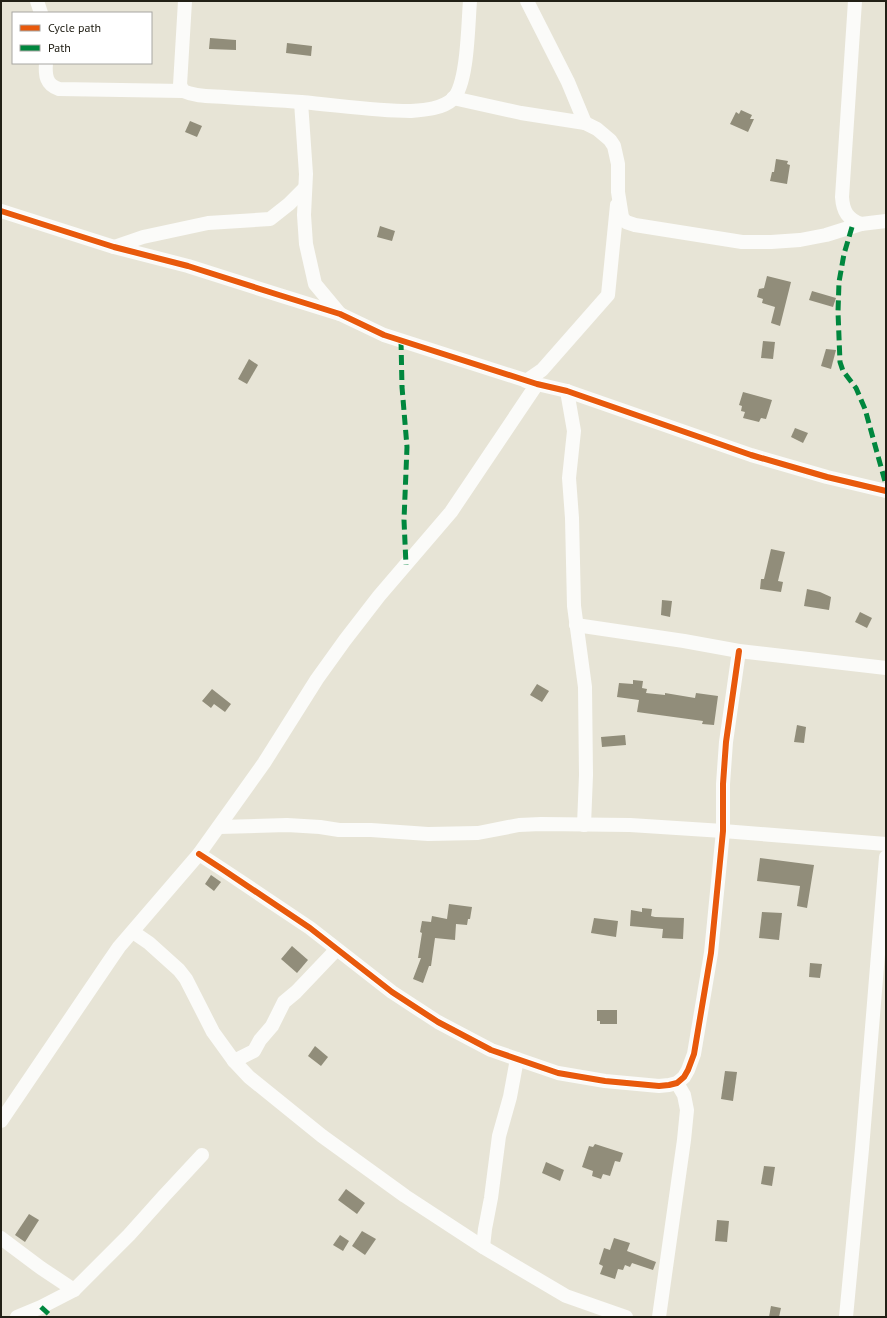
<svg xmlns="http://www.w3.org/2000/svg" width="887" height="1318" font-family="'PT Sans',sans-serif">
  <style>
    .building { fill: #918d7a }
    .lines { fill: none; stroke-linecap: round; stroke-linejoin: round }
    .minor { stroke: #fbfbf9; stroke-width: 14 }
    .quiet { stroke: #00873e; stroke-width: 5; stroke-dasharray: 10 5; stroke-linecap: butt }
    .cycleway-casing { stroke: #fff; stroke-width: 8 }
    .cycleway { stroke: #e8590c; stroke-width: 6 }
  </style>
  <rect width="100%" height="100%" fill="#e7e4d6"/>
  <g class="building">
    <polygon points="210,38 236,40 236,50 209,49"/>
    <polygon points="287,43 312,46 311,56 286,53"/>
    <polygon points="741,110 752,115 750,119 754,119 748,132 730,124 736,112 739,114"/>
    <polygon points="190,121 202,126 197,137 185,132"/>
    <polygon points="776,159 788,161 787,164 790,165 787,184 770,181 772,172 774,172"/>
    <polygon points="380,226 395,231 392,241 377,237"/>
    <polygon points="767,276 791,282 780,326 771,323 775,307 762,303 763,299 757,297 759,289 764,288"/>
    <polygon points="812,291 836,298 833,307 809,300"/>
    <polygon points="763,341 775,342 773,359 761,358"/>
    <polygon points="826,349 836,350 831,369 821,366"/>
    <polygon points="249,359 258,365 247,384 238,379"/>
    <polygon points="743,392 772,400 766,419 761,418 759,422 743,418 745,412 741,411 742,406 739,405"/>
    <polygon points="795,428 808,433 803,443 791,437"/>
    <polygon points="771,549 785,552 778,581 783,582 781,592 760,589 761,579 764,579"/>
    <polygon points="807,589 820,592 831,597 829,610 804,606"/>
    <polygon points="662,600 672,601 670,617 661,615"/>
    <polygon points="860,612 872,618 867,628 855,622"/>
    <polygon points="633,680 643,681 642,688 647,689 646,693 665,695 665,693 695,698 696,693 718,696 714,725 702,724 703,721 637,712 639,700 617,697 619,683 633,684"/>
    <polygon points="537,684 549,691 542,702 530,695"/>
    <polygon points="212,689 231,704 225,712 214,704 211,708 202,701"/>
    <polygon points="797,725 806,727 804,743 794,742"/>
    <polygon points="625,735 626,745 602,747 601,737"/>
    <polygon points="760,858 814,865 807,908 797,906 800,886 757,881"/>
    <polygon points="211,875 221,882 214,891 205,884"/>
    <polygon points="449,904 472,907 470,919 468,919 467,925 456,924 455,940 435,938 431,966 429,966 423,983 413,979 421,958 418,958 422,933 420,932 422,921 431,922 432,916 447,919"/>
    <polygon points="642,908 652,909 651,916 655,917 684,918 683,939 662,938 663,929 630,926 631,910 642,912"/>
    <polygon points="762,912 782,913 779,940 759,938"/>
    <polygon points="594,918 618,921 616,937 591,933"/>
    <polygon points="292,946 308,960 297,973 281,959"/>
    <polygon points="810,963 822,964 820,978 809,977"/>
    <polygon points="597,1010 617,1010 617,1024 600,1024 600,1021 597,1021"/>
    <polygon points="315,1046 328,1057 321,1066 308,1056"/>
    <polygon points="725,1071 737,1072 733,1101 721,1099"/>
    <polygon points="595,1144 623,1153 620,1162 615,1161 610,1176 603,1174 601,1179 592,1176 593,1171 582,1167 589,1146 593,1147"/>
    <polygon points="546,1162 564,1170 560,1181 542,1173"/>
    <polygon points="764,1166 775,1167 772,1186 761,1184"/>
    <polygon points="346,1189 365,1203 357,1214 338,1200"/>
    <polygon points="29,1214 39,1220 25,1242 15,1235"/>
    <polygon points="717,1220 729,1221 727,1242 715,1241"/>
    <polygon points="362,1231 376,1239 365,1255 352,1246"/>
    <polygon points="340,1235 349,1241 343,1251 333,1245"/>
    <polygon points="614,1238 630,1243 627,1251 656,1262 653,1270 632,1263 630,1267 625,1265 623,1270 618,1269 615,1279 600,1274 603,1266 599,1264 604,1248 610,1250"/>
    <polygon points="771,1306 781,1308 779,1317 769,1317"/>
  </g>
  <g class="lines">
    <g class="minor">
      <polyline points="37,1 41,13"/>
      <path d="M185,1L180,85L183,91C196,97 211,96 225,97C250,99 276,100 301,102C337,105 373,111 410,111C424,110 442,109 453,99C468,84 468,23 470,1"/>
      <polyline points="527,1 568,82 585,123"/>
      <path d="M855,1L842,197C843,212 848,219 861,224"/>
      <path d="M46,63C45,75 46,85 59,89L183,91"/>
      <polyline points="453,98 521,113 585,123 597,129 610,140 614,146 618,164 618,192 622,217 626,222 635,225 742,242 771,242 800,240 826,235 861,224 886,221"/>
      <polyline points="301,102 306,174 304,215 306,244 315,284 340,314"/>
      <polyline points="1,211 114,247 188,266 279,295 340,314 384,335 537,384 567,391 751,455 827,477 886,491"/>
      <polyline points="114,247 143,237 208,223 270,219 289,204 305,188"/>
      <polyline points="526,381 542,370 608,295 617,205"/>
      <polyline points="567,391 574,431 569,478 572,518 574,606 585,687 586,775 584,825"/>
      <polyline points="576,625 684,641 739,651 886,668"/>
      <polyline points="219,827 287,825 320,827 339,830 371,830 428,834 478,833 519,825 541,824 630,825 723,831 886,844"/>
      <polyline points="199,854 222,869 310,928 392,992 438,1022 491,1050 558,1073 605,1081 659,1086 669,1085 677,1083 684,1077 688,1070 694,1054 711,953 723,831 723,784 726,742 739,651"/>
      <polyline points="133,932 149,943 179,970 186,979 213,1032 234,1061 249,1077 322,1136 405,1196 483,1247 566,1296 626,1317"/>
      <polyline points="234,1061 254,1051 260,1040 272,1026 284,1002 296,992 336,950"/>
      <polyline points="1,1121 106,966 119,947 199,854 264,763 317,679 345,640 379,596 451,512 537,384"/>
      <polyline points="1,1238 41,1268 74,1290"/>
      <polyline points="483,1247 485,1229 491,1198 499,1136 510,1097 517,1059"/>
      <polyline points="17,1317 41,1307 74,1290 129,1235 163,1197 202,1155"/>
      <polyline points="659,1317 684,1140 687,1110 684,1095 677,1083"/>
      <polyline points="846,1317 862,1149 886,857"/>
    </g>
    <g class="quiet">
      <polyline points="852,227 844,254 839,282 838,312 840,362 843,371 856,388 865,409 886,485"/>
      <polyline points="401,340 402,387 407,447 404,520 406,565"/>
      <polyline points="41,1307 52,1317"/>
    </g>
    <g class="cycleway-casing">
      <g id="cycleway">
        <polyline points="1,211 114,247 188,266 279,295 340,314 384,335 537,384 567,391 751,455 827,477 886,491"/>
        <polyline points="199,854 222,869 310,928 392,992 438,1022 491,1050 558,1073 605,1081 659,1086 669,1085 677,1083 684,1077 688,1070 694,1054 711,953 723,831 723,784 726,742 739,651"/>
      </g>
    </g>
    <use href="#cycleway" class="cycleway"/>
  </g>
  <rect width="887" height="1318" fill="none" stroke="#222016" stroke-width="4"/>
  <rect x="12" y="12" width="140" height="52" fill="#ffffff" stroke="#a7a6a2"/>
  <rect x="20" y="25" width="20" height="6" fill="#e8590c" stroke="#a7a6a2"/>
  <text x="48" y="32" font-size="12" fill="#222016">Cycle path</text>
  <rect x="20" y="45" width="20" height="6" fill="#00873e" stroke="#a7a6a2"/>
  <text x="48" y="52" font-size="12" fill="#222016">Path</text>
</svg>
